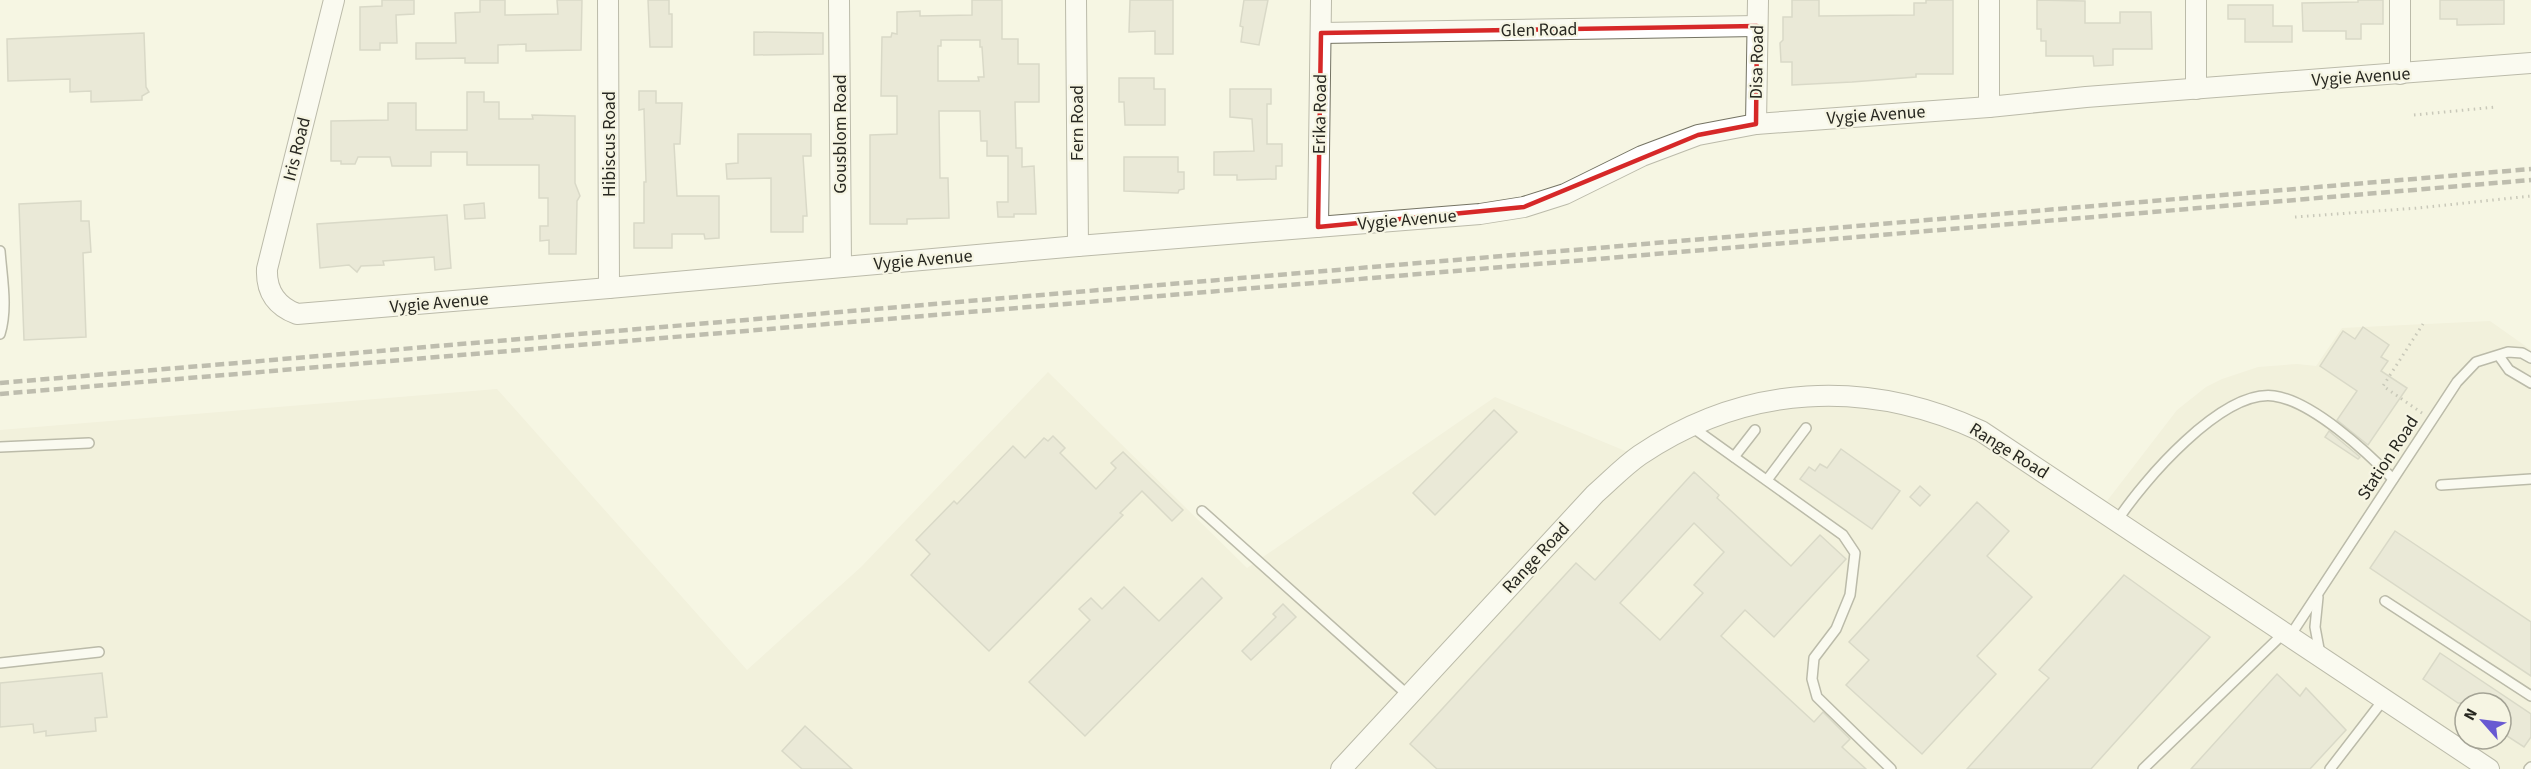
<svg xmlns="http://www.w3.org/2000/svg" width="2531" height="769" font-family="'Source Sans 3',sans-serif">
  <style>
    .built { fill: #edebd2; fill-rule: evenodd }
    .building { fill: #dbdac8; stroke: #b7b6a5; stroke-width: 1.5; fill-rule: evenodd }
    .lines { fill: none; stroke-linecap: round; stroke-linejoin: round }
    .lane-casing { stroke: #747363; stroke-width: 12 }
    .street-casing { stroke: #747363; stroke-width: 22 }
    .path { stroke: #939286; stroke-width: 3; stroke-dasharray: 1.5 4.5; stroke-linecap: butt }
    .lane { stroke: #fff; stroke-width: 9 }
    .street { stroke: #fff; stroke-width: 20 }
    .rail { stroke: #7a796e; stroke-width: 4.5; stroke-dasharray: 9 4.5; stroke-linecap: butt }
    .marked { fill: none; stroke: #d62828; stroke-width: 4.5; stroke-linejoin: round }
    .labels { text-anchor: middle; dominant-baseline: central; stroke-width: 4.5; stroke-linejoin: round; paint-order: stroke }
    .street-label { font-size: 18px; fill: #282821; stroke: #f6f5e3 }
  </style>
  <rect width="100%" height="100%" fill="#f6f5e3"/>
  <path class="built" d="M2490,321L2531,350V769H0V430L497,389L747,670L861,567L1048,372L1247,568L1495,397L1635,455L1658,440L1816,393L1982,429L2107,501L2177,410L2206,387L2222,379L2258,367L2297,364L2316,366L2342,328ZM2465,703H2501V739H2465Z"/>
  <g class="building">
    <polygon points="382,0 414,0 414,14 396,15 397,43 380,43 380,50 360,50 360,7 382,6"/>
    <polygon points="480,0 505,0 505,15 558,14 557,0 582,0 581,50 526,51 526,44 498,45 498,63 465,63 465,58 416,59 416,43 456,43 455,13 480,12"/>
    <polygon points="648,0 669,0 669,14 672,14 672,47 650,47"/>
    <path d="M972,0H1002V39H1018V64H1039V102H1015L1016,148H1022V167L1034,166L1036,214H1014V217H998L997,202H1008V156H987V141H981L980,111H939L940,178H948L949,218L907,219V224H870V135L897,134V96H881L882,37H891L892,33L897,34V12L920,11V16L972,15ZM941,40H980V47H982L984,77H978L979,81H938V46H941Z"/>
    <polygon points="1130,0 1173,0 1173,54 1155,54 1155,31 1129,32"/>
    <polygon points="1244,0 1268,0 1259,45 1241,42 1243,27 1240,26"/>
    <polygon points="1792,0 1819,0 1819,16 1914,15 1914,3 1926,3 1926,0 1953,0 1953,74 1916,74 1916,77 1852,82 1792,85 1792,62 1781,62 1780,43 1783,40 1783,17 1792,17"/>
    <polygon points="2037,0 2085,1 2085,23 2120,23 2120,12 2151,12 2152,49 2113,49 2113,65 2094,66 2093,56 2046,56 2046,41 2041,41 2041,29 2037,29"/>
    <polygon points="2358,0 2383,0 2383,24 2361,24 2361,39 2346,39 2346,31 2303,31 2302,3 2358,2"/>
    <polygon points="2440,0 2504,0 2504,24 2457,25 2457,19 2440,19"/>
    <polygon points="2228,5 2273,5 2273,26 2292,26 2292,42 2245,42 2245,19 2228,19"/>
    <polygon points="754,32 823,33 823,54 754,55"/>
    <polygon points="144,33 146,87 149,92 142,96 142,100 91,102 91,91 70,92 70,79 8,81 7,39"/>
    <polygon points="1119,78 1154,78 1154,89 1165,89 1165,125 1125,125 1124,102 1119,102"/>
    <polygon points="1230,89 1271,89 1271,104 1267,104 1267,144 1282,144 1282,166 1276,166 1276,179 1237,180 1237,175 1214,175 1214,152 1254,151 1252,119 1230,117"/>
    <polygon points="639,91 656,91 656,103 682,103 680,144 674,144 677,196 719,196 719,238 705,239 704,234 672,234 672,248 634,248 634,223 644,223 644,182 646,182 644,109 639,110"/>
    <polygon points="467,92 484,92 484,102 499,102 499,119 533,119 532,115 575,116 575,183 580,196 577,201 576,254 549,254 549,240 540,241 540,226 548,226 548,198 539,198 539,165 467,165 467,152 431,152 431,166 392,166 390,157 358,157 355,164 341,164 341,161 331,161 331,121 388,120 388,103 416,103 416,130 467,130"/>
    <polygon points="738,134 811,134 811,156 803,156 807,216 803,216 803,232 771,232 771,178 727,179 726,164 738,163"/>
    <polygon points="1124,157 1178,157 1178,172 1184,172 1184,189 1179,190 1178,193 1124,191"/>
    <polygon points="81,201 81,221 89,221 91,252 83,253 86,337 24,340 19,204"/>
    <polygon points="484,203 485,218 465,219 464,205"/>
    <polygon points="447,215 451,268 435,270 434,257 383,261 384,265 361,266 357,272 349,265 320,268 317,224"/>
    <polygon points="2363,327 2389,345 2381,357 2388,361 2381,371 2407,388 2368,445 2337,420 2357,391 2320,366 2343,331 2355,339"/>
    <polygon points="1494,410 1517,432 1435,515 1413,493"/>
    <polygon points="2329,431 2360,457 2358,459 2325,437"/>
    <polygon points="1053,436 1065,448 1060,453 1096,489 1116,468 1111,463 1123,452 1183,510 1172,521 1142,491 1120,513 1123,515 989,651 911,575 930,554 916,540 954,501 957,504 1013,446 1025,458 1044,438 1048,441"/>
    <polygon points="1841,449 1900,491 1872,529 1800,479 1809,467 1815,471 1820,464 1827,468"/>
    <path d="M1694,472L1719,495L1717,498L1791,566L1820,535L1846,559L1774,637L1745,610L1721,636L1814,722L1823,712L1850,739L1842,747L1866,769H1437L1410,744L1576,563L1595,580ZM1694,523L1724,552L1694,585L1703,593L1660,640L1620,603Z"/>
    <polygon points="1920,486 1930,495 1920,506 1910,497"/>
    <polygon points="1977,502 2009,531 1987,556 2032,597 1977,656 1996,674 1922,754 1846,685 1869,660 1849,642"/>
    <polygon points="2395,531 2531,622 2531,676 2370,568"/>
    <polygon points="2124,575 2210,637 2091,769 1967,769 2049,678 2039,670"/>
    <polygon points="1202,578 1222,598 1085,736 1029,682 1090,620 1079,609 1091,598 1102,609 1124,587 1159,621"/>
    <polygon points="1283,604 1296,617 1251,660 1242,651 1276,617 1273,614"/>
    <polygon points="2440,653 2531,714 2531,737 2524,747 2501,732 2501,703 2458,703 2423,679"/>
    <polygon points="102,673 107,717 95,718 96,731 46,736 46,731 34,733 33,724 0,727 0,683"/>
    <polygon points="2277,674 2300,696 2306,688 2346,730 2310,769 2191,769"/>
    <polygon points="805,726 852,769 802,769 782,751"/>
  </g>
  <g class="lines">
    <g class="lane-casing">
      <g id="lane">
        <path d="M0,251C2,278 8,308 0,334"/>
        <polyline points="2499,356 2509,370 2531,383"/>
        <polyline points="1692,427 1843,535 1855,553 1850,595 1836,629 1814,658 1812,679 1817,697 1891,769"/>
        <polyline points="0,447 89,443"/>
        <polyline points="1734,457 1755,430"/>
        <polyline points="1767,480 1806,428"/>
        <polyline points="2441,485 2531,479"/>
        <polyline points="1202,511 1409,696"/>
        <path d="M2117,521C2142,482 2222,389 2274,396C2312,401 2367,452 2393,479"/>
        <polyline points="2318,597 2315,627 2320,654"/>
        <polyline points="2385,601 2531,696"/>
        <polyline points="2290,636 2457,382 2476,362 2508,352 2522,353 2531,358"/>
        <polyline points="0,663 99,652"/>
        <polyline points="2143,769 2285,632"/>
        <polyline points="2330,769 2384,699"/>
        <polyline points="2529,769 2531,767"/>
      </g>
    </g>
    <g class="street-casing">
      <g id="street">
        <path d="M334,0L267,269C266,291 276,306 297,314L609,288L1078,246L1480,214L1524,207L1565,194L1642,156L1698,135L1756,124L1989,107L2086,97L2531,63"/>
        <polyline points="608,0 609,288"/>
        <polyline points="839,0 841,267"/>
        <polyline points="1076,0 1078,246"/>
        <polyline points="2196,0 2196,89"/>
        <polyline points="2400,0 2400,74"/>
        <polyline points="1321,33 1757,26"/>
        <polyline points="1989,107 1989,0"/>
        <polyline points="1756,124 1758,0"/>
        <polyline points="1318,227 1321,0"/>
        <path d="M1341,769L1595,494C1610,481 1624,466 1640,455C1746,384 1866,378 1981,431L2489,769"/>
      </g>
    </g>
    <g class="path">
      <polyline points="2414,115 2496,107"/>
      <polyline points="2295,217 2418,208 2531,196"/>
      <polyline points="2422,413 2383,386 2423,324"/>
    </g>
    <use href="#lane" class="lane"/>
    <use href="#street" class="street"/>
    <g class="rail">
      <polyline points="0,383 2531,169"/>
      <polyline points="0,394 2531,180"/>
    </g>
  </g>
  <path d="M0 0H2531V769H0ZM1757,26L1756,124L1698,135L1524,207L1318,227L1321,33Z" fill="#f6f5e3" fill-opacity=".55" fill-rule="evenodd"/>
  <path class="marked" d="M1757,26L1756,124L1698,135L1524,207L1318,227L1321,33Z"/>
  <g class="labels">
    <g class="street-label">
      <text transform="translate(1539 30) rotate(-1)">Glen Road</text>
      <text transform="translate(1757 62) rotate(-89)">Disa Road</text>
      <text transform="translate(2361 77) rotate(-4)">Vygie Avenue</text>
      <text transform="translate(1320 114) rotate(-89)">Erika Road</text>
      <text transform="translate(1876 115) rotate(-4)">Vygie Avenue</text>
      <text transform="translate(1077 123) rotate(-90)">Fern Road</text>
      <text transform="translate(840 134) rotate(-90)">Gousblom Road</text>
      <text transform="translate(609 144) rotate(-90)">Hibiscus Road</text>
      <text transform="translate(297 149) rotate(-76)">Iris Road</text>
      <text transform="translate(1407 220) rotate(-5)">Vygie Avenue</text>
      <text transform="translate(923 260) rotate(-5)">Vygie Avenue</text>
      <text transform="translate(439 303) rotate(-5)">Vygie Avenue</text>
      <text transform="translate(2009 451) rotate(32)">Range Road</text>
      <text transform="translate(2388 458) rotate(-57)">Station Road</text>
      <text transform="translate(1536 558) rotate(-47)">Range Road</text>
    </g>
  </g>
  <g transform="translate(2483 721) rotate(298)"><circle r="28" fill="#f6f5e3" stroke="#a4a395" stroke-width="1.5"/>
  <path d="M0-4.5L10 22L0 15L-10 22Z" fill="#6859d2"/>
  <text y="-9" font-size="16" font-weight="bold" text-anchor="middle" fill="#282821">N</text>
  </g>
</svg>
